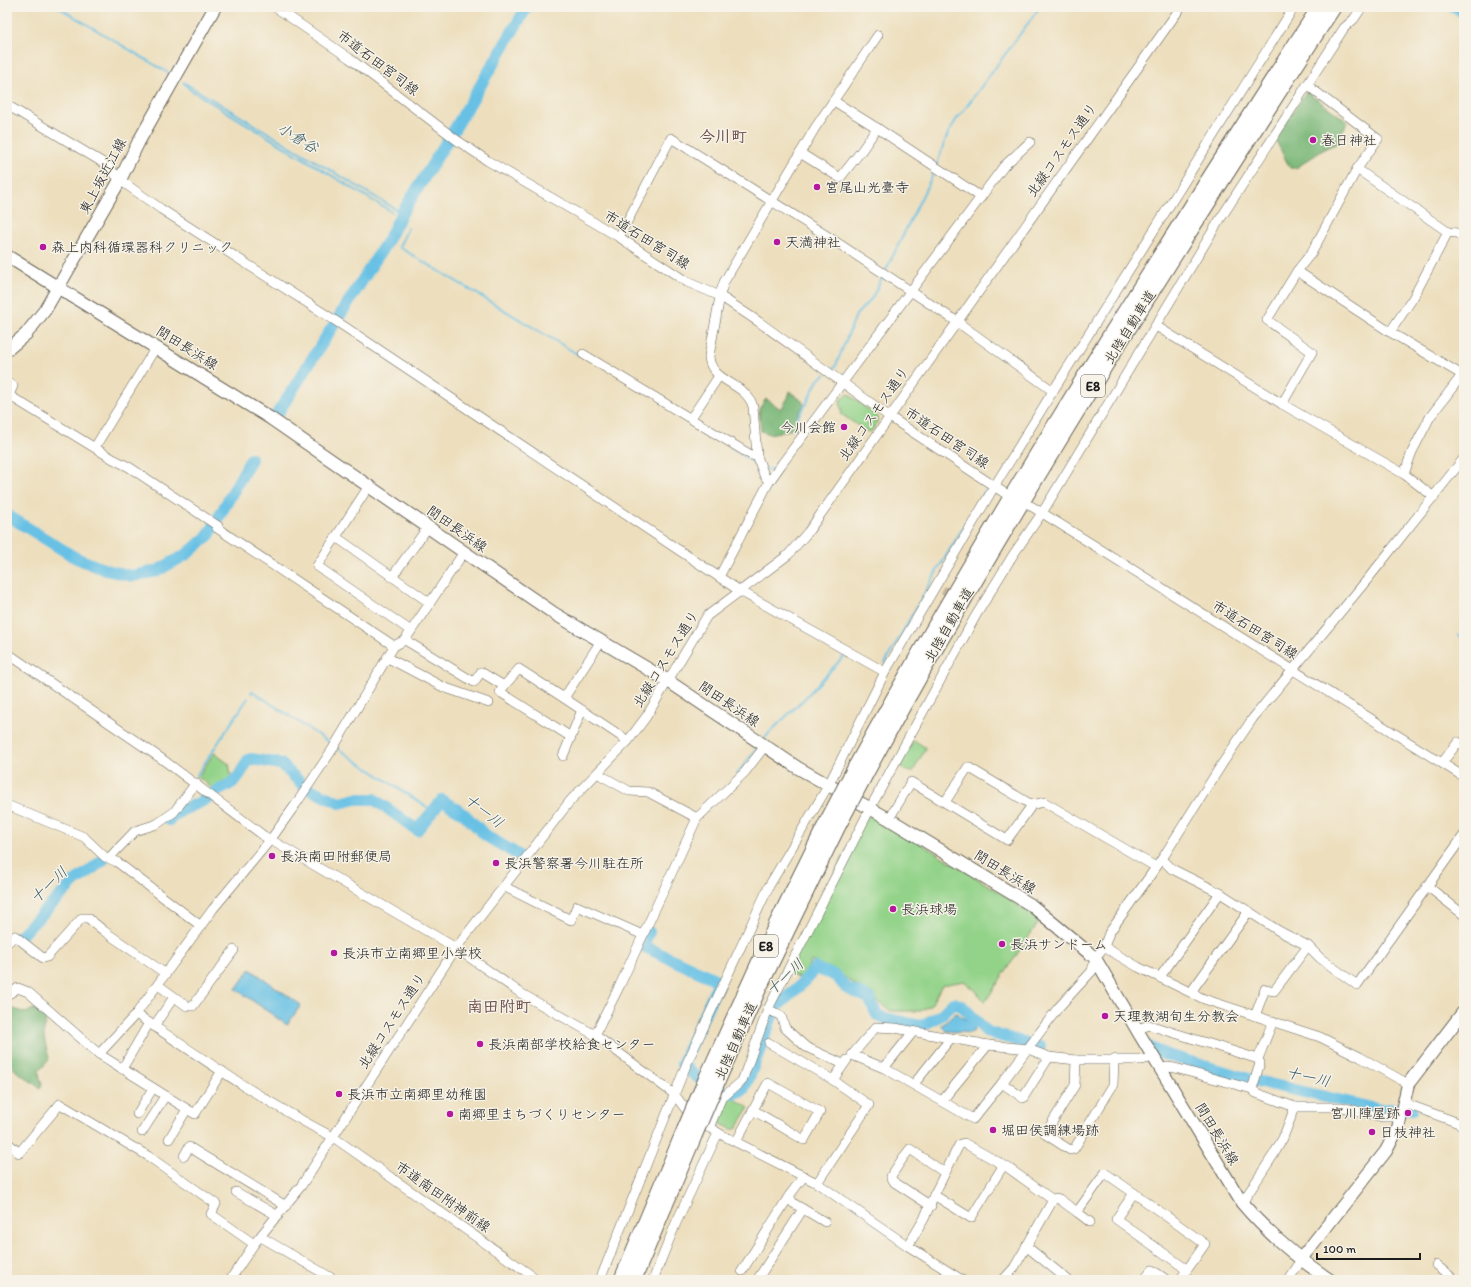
<svg xmlns="http://www.w3.org/2000/svg" width="1471" height="1287" font-family="Itim,'Klee One',sans-serif">
  <style>
    .green { fill: #93d389; stroke: #587852 }
    .forest { fill: #76b575; stroke: #496848 }
    .water { fill: #67c1e5; stroke: #426e80 }
    .lines { fill: none; stroke-linecap: round; stroke-linejoin: round }
    .stream { stroke: #67c1e5; stroke-width: 2 }
    .river { stroke: #67c1e5; stroke-width: 12 }
    .minor-tunnel { stroke: #c3b89e; stroke-width: 9; stroke-dasharray: 9 4.5; stroke-linecap: butt }
    .minor-casing { stroke: #656055; stroke-width: 10 }
    .major-casing { stroke: #656055; stroke-width: 14 }
    .highway-casing { stroke: #656055; stroke-width: 16 }
    .minor { stroke: #fff; stroke-width: 9 }
    .major { stroke: #fff; stroke-width: 12 }
    .highway { stroke: #fff; stroke-width: 14 }
    .highway-bridge-casing { stroke: #656055; stroke-width: 16; stroke-linecap: butt }
    .highway-bridge { stroke: #fff; stroke-width: 14 }
    .poi-dot { fill: #b5179e; stroke: #f7f3e8; stroke-width: 1.5 }
    .labels { text-anchor: middle; dominant-baseline: central; stroke-width: 3; stroke-linejoin: round; paint-order: stroke }
    .shield { fill: #f7f3e8; stroke: #5e5c59; stroke-width: 1 }
    .shield-label { font-size: 13px; font-weight: bold; fill: #1c1c1c }
    .street-label { font-size: 14px; fill: #1c1c1c; stroke: #f7f3e8 }
    .poi-label { font-size: 14px; fill: #1c1c1c; stroke: #f7f3e8; text-anchor: start }
    .water-label { font-size: 15px; font-style: italic; fill: #365662; stroke: #f7f3e8 }
    .quarter-label { font-size: 16px; font-weight: bold; fill: #694c4a; stroke: #f7f3e8 }
  </style>
  <rect width="100%" height="100%" fill="#f7f3e8"/>
  <filter id="ink" filterUnits="userSpaceOnUse"><feTurbulence type="fractalNoise" baseFrequency=".025" numOctaves="2"/><feDisplacementMap in="SourceGraphic" scale="8" xChannelSelector="R" yChannelSelector="G"/><feConvolveMatrix kernelMatrix="1 2 1 2 8 2 1 2 1" color-interpolation-filters="sRGB"/></filter>
  <filter id="wash" filterUnits="userSpaceOnUse"><feTurbulence type="fractalNoise" baseFrequency=".012" numOctaves="4" result="noise"/><feDisplacementMap in="SourceGraphic" scale="16" xChannelSelector="R" yChannelSelector="G"/><feGaussianBlur stdDeviation="0.9" result="paint"/><feColorMatrix in="noise" values="0 0 0 0 0 0 0 0 0 0 0 0 0 0 0 0 0 1.4 0 .05"/><feComposite in="paint" operator="in"/></filter>
  <g filter="url(#wash)">
    <rect width="100%" height="100%" fill="#eddfbe"/>
    <g class="green">
      <polygon points="848,394 877,416 877,422 871,432 866,431 841,414 842,411 841,409 840,400"/>
      <polygon points="914,740 926,748 912,773 899,766"/>
      <polygon points="214,753 229,764 232,780 213,789 198,777"/>
      <polygon points="866,810 993,888 1040,920 985,1002 975,990 964,981 942,985 931,1005 921,1011 891,1011 836,971 811,961 802,979 786,973"/>
      <polygon points="728,1094 749,1108 736,1129 731,1129 714,1120"/>
    </g>
    <g class="forest">
      <polygon points="1306,92 1308,93 1347,121 1347,123 1336,144 1326,148 1296,168 1290,168 1275,139"/>
      <polygon points="790,391 802,401 804,405 796,417 798,428 770,434 761,431 759,409 766,399 781,409 788,398"/>
      <path d="M7,1008H11L26,1013L33,1009H38C50,1022 43,1022 44,1036C45,1043 47,1051 49,1058L48,1061L39,1071L40,1079L42,1084L40,1088L16,1071L7,1061Z"/>
    </g>
    <g class="water">
      <polygon points="250,969 301,1005 287,1025 236,989"/>
      <path d="M956,1013C962,1019 970,1019 975,1025L974,1031L970,1033L946,1031L941,1026Z"/>
    </g>
    <g class="lines">
      <g class="stream">
        <polyline points="58,7 170,74"/>
        <polyline points="183,82 402,213"/>
        <polyline points="185,84 189,89 392,212"/>
        <path d="M937,164C945,141 948,128 964,110L1040,7"/>
        <polyline points="408,228 399,247 579,355"/>
        <polyline points="885,272 935,170"/>
        <polyline points="832,371 836,365 856,315 872,298 883,276"/>
        <polyline points="790,446 801,427 798,417 805,406 818,380 826,374"/>
        <polyline points="731,448 756,464"/>
        <polyline points="765,469 774,469"/>
        <polyline points="1458,635 1464,639"/>
        <polyline points="885,663 937,571 986,490"/>
        <polyline points="251,693 252,691 330,743"/>
        <polyline points="764,739 771,731 805,698 846,654"/>
        <polyline points="337,748 433,811"/>
        <polyline points="737,774 758,747"/>
        <polyline points="196,776 248,698"/>
      </g>
      <g class="river">
        <polyline points="1453,7 1464,12"/>
        <polyline points="277,414 388,240 402,213 454,130 527,7"/>
        <polyline points="7,515 76,558 106,570 132,576 157,571 187,554 209,535 251,459"/>
        <path d="M215,792C236,782 237,781 248,760L251,759L281,764L305,787L340,803L356,799H374L417,830L442,800L464,814L485,835L518,855"/>
        <polyline points="169,820 180,811 201,802 209,797"/>
        <path d="M649,932L643,946L719,981L682,1064C695,1077 705,1083 722,1090"/>
        <polyline points="20,936 75,881 87,873 103,860"/>
        <polyline points="1145,1045 1164,1054 1252,1080 1381,1110 1407,1108 1412,1110"/>
        <polyline points="734,1093 743,1090 749,1078 775,1008 805,981 815,968 836,976 846,988 869,998 877,1015 885,1018 921,1026 940,1016 953,1003 962,1006 987,1032 1040,1047"/>
      </g>
    </g>
  </g>
  <g filter="url(#ink)">
    <g class="lines">
      <polyline class="minor-tunnel" points="943,590 971,605"/>
      <g class="minor-casing">
        <g id="minor">
          <polyline points="275,7 349,58 458,141 488,161 619,237 687,282 720,296 759,322 890,417 1006,494"/>
          <polyline points="1307,85 1378,139 1357,169 1448,232 1457,233 1464,238"/>
          <polyline points="834,101 877,128 981,197"/>
          <polyline points="7,105 107,165 120,180 161,209 345,327 740,591 885,672"/>
          <polyline points="800,153 840,178 862,150 877,128"/>
          <polyline points="619,237 671,138 824,234 956,321 1053,391"/>
          <polyline points="1297,271 1390,332 1464,376"/>
          <polyline points="1156,326 1282,404 1404,474 1434,497"/>
          <polyline points="1390,332 1413,298 1448,232"/>
          <polyline points="583,354 751,455 757,456"/>
          <polyline points="7,381 13,386 7,400"/>
          <polyline points="10,396 113,459 129,467 218,526"/>
          <polyline points="1282,404 1312,352 1267,320 1297,271 1312,252 1357,169"/>
          <polyline points="691,418 719,376"/>
          <polyline points="95,447 156,347"/>
          <polyline points="1404,474 1412,452 1430,417 1462,375"/>
          <path d="M769,482L764,475L757,456L753,407C747,382 710,383 709,356L721,291L724,282L815,128L878,35"/>
          <polyline points="1031,506 1464,777"/>
          <polyline points="217,528 394,646"/>
          <polyline points="336,537 430,603"/>
          <polyline points="392,577 428,527"/>
          <polyline points="719,577 769,482 781,465 1004,166 1030,142"/>
          <polyline points="411,631 464,552"/>
          <polyline points="405,640 474,682 481,672 504,686 519,669 564,698 601,641"/>
          <polyline points="7,653 162,759 264,836 456,948 522,994 595,1035 674,1094 687,1111 694,1116"/>
          <polyline points="388,658 443,687 489,703"/>
          <polyline points="504,686 500,692 571,737"/>
          <polyline points="564,698 628,741"/>
          <polyline points="563,756 582,710"/>
          <polyline points="1442,763 1458,742 1464,746"/>
          <polyline points="599,772 602,776 629,791 648,792 697,818"/>
          <polyline points="945,802 968,767 1032,805 1044,802 1156,867"/>
          <polyline points="7,805 84,837 105,857 117,862 201,926"/>
          <polyline points="889,819 911,782 1007,840 1032,805"/>
          <polyline points="109,858 135,831 157,824 174,812 196,783"/>
          <polyline points="1162,859 1172,869 1220,893 1279,931 1308,946 1320,958 1357,985 1464,835"/>
          <polyline points="505,887 571,920 577,906 643,935"/>
          <polyline points="1426,887 1431,889 1464,915"/>
          <polyline points="7,943 15,936 43,958 47,957 82,918 88,918 104,931 166,974"/>
          <polyline points="1104,947 1138,967 1204,999 1320,1037 1360,1057 1408,1084"/>
          <polyline points="1160,977 1220,893"/>
          <polyline points="158,985 187,1006 193,1006 234,950"/>
          <polyline points="1191,992 1249,911"/>
          <polyline points="7,995 18,988 28,992 99,1054 136,1014 213,909 271,839 296,804 332,750 394,646 405,640 411,631 317,566 369,486"/>
          <polyline points="768,1009 781,1016 785,1028 806,1047 843,1064"/>
          <path d="M136,1014C200,1057 264,1102 333,1137L538,1280"/>
          <polyline points="1255,1016 1265,989 1274,991 1308,946"/>
          <polyline points="154,1026 174,997"/>
          <polyline points="1136,1030 1149,1025 1258,1059 1273,1021"/>
          <polyline points="595,1035 620,985 697,818 745,772 765,746"/>
          <polyline points="769,1043 833,1080 869,1105 817,1183"/>
          <polyline points="99,1054 195,1114 222,1071"/>
          <polyline points="1150,1058 1142,1060 1076,1060 1049,1057 1028,1049 988,1045 895,1028 876,1027 852,1055 884,1068 973,1119 1002,1083 1058,1008 1092,971 1095,958 1104,947 1109,933 1162,859 1222,764 1253,718 1371,575 1464,458"/>
          <polyline points="1076,1060 1075,1085 1045,1134 1070,1150 1074,1149 1113,1085 1114,1059"/>
          <polyline points="884,1068 913,1032"/>
          <polyline points="122,1069 149,1023"/>
          <polyline points="1160,1069 1167,1067 1175,1068 1252,1089 1256,1093 1295,1107 1342,1107 1382,1117 1401,1117"/>
          <polyline points="833,1080 847,1060"/>
          <polyline points="1002,1083 1023,1098 1049,1057"/>
          <polyline points="914,1084 951,1038"/>
          <polyline points="1252,1089 1260,1063 1258,1059"/>
          <polyline points="942,1101 988,1045"/>
          <polyline points="1404,1103 1464,1125"/>
          <polyline points="137,1114 153,1088"/>
          <polyline points="704,1124 722,1135 817,1183 908,1246 962,1280"/>
          <polyline points="709,1128 721,1099 742,1081 768,1009 874,801 975,617 1013,555 1042,513 1217,224 1344,28 1354,19 1362,7"/>
          <polyline points="142,1132 165,1096"/>
          <polyline points="169,1139 187,1109"/>
          <polyline points="7,1142 19,1153 60,1104 148,1156 216,1204 211,1214 254,1244"/>
          <polyline points="736,1142 753,1110 768,1083 820,1112 804,1140 753,1110"/>
          <polyline points="184,1156 189,1147 286,1206"/>
          <polyline points="236,1192 278,1216"/>
          <polyline points="934,1195 971,1218 1003,1166"/>
          <polyline points="789,1196 793,1203 825,1222"/>
          <polyline points="1053,1200 1056,1198 1059,1199 1077,1212 1105,1173 1134,1193"/>
          <polyline points="1242,1203 1274,1154 1283,1138 1295,1107"/>
          <polyline points="931,1206 894,1182 891,1179 891,1176 903,1158 910,1149 945,1173"/>
          <polyline points="1077,1212 1090,1222"/>
          <polyline points="261,1237 335,1280"/>
          <polyline points="908,1246 924,1219 934,1195 959,1145 964,1143 1007,1167 1053,1200 1014,1268 1003,1280"/>
          <polyline points="1026,1246 1068,1280"/>
          <polyline points="1436,1265 1455,1280"/>
          <polyline points="742,1271 789,1196 804,1176"/>
          <polyline points="230,1280 254,1244 301,1186 456,948 570,801 628,741 646,717 707,616 772,567 788,555 808,532 1181,7"/>
          <polyline points="600,1280 687,1063 769,886 828,786 885,672 994,487 1053,391 1294,7"/>
          <polyline points="653,1280 676,1223 718,1133"/>
          <polyline points="757,1280 803,1209"/>
          <polyline points="1144,1280 1152,1270 1167,1280"/>
          <polyline points="1180,1280 1205,1244 1134,1193 1116,1219 1186,1269"/>
          <polyline points="1288,1280 1297,1267 1300,1260"/>
        </g>
      </g>
      <g class="major-casing">
        <g id="major">
          <path d="M7,256L270,418L464,552L555,614L665,679L798,768L889,819L1031,905L1095,958L1140,1035L1242,1203C1268,1234 1297,1258 1330,1280"/>
          <polyline points="7,350 26,334 45,310 120,180 139,141 215,7"/>
          <polyline points="1300,1260 1386,1151 1398,1128 1408,1084 1464,1011"/>
        </g>
      </g>
      <g class="highway-casing">
        <g id="highway">
          <path d="M855,767C998,507 1158,256 1319,7"/>
          <path d="M866,774C941,635 1023,499 1106,365C1181,245 1257,126 1334,7"/>
          <polyline points="707,1076 777,922 828,819"/>
          <polyline points="718,1081 759,989 839,825"/>
          <polyline points="621,1280 684,1130"/>
          <polyline points="634,1280 695,1135"/>
        </g>
      </g>
      <use href="#minor" class="minor"/>
      <use href="#major" class="major"/>
      <use href="#highway" class="highway"/>
      <g class="highway-bridge-casing">
        <g id="highway-bridge">
          <polyline points="828,819 855,767"/>
          <polyline points="839,825 866,774"/>
          <polyline points="684,1130 707,1076"/>
          <polyline points="695,1135 718,1081"/>
        </g>
      </g>
      <use href="#highway-bridge" class="highway-bridge"/>
    </g>
  </g>
  <g class="poi-dot">
    <circle cx="1313" cy="140" r="4"/>
    <circle cx="817" cy="187" r="4"/>
    <circle cx="777" cy="242" r="4"/>
    <circle cx="43" cy="247" r="4"/>
    <circle cx="844" cy="427" r="4"/>
    <circle cx="272" cy="856" r="4"/>
    <circle cx="496" cy="863" r="4"/>
    <circle cx="893" cy="909" r="4"/>
    <circle cx="1002" cy="944" r="4"/>
    <circle cx="334" cy="953" r="4"/>
    <circle cx="1105" cy="1016" r="4"/>
    <circle cx="480" cy="1044" r="4"/>
    <circle cx="339" cy="1094" r="4"/>
    <circle cx="1408" cy="1113" r="4"/>
    <circle cx="450" cy="1114" r="4"/>
    <circle cx="993" cy="1130" r="4"/>
    <circle cx="1372" cy="1132" r="4"/>
  </g>
  <g class="labels">
    <g class="shield">
      <rect x="1081" y="375" width="24" height="22" rx="3"/>
      <rect x="754" y="935" width="24" height="22" rx="3"/>
    </g>
    <g class="shield-label">
      <text x="1093" y="386">E8</text>
      <text x="766" y="946">E8</text>
    </g>
    <g class="street-label">
      <text transform="translate(378 63) rotate(37)">市道石田宮司線</text>
      <text transform="translate(1062 150) rotate(-55)">北縦コスモス通り</text>
      <text transform="translate(103 176) rotate(-62)">東上坂近江線</text>
      <text transform="translate(647 240) rotate(32)">市道石田宮司線</text>
      <text transform="translate(1130 327) rotate(-58)">北陸自動車道</text>
      <text transform="translate(187 348) rotate(32)">間田長浜線</text>
      <text transform="translate(874 414) rotate(-55)">北縦コスモス通り</text>
      <text transform="translate(947 438) rotate(34)">市道石田宮司線</text>
      <text transform="translate(457 529) rotate(35)">間田長浜線</text>
      <text transform="translate(949 625) rotate(-60)">北陸自動車道</text>
      <text transform="translate(1255 630) rotate(32)">市道石田宮司線</text>
      <text transform="translate(666 659) rotate(-58)">北縦コスモス通り</text>
      <text transform="translate(729 704) rotate(34)">間田長浜線</text>
      <text transform="translate(1005 872) rotate(32)">間田長浜線</text>
      <text transform="translate(392 1021) rotate(-57)">北縦コスモス通り</text>
      <text transform="translate(736 1041) rotate(-66)">北陸自動車道</text>
      <text transform="translate(1217 1134) rotate(59)">間田長浜線</text>
      <text transform="translate(443 1197) rotate(35)">市道南田附神前線</text>
    </g>
    <g class="poi-label">
      <text x="1321" y="140">春日神社</text>
      <text x="825" y="187">宮尾山光臺寺</text>
      <text x="785" y="242">天満神社</text>
      <text x="51" y="247">森上内科循環器科クリニック</text>
      <text x="836" y="427" text-anchor="end">今川会館</text>
      <text x="280" y="856">長浜南田附郵便局</text>
      <text x="504" y="863">長浜警察署今川駐在所</text>
      <text x="901" y="909">長浜球場</text>
      <text x="1010" y="944">長浜サンドーム</text>
      <text x="342" y="953">長浜市立南郷里小学校</text>
      <text x="1113" y="1016">天理教湖旬生分教会</text>
      <text x="488" y="1044">長浜南部学校給食センター</text>
      <text x="347" y="1094">長浜市立南郷里幼稚園</text>
      <text x="1400" y="1113" text-anchor="end">宮川陣屋跡</text>
      <text x="458" y="1114">南郷里まちづくりセンター</text>
      <text x="1001" y="1130">堀田侯調練場跡</text>
      <text x="1380" y="1132">日枝神社</text>
    </g>
    <g class="water-label">
      <text transform="translate(298 138) rotate(31)">小倉谷</text>
      <text transform="translate(484 811) rotate(38)">十一川</text>
      <text transform="translate(49 885) rotate(-44)">十一川</text>
      <text transform="translate(785 977) rotate(-43)">十一川</text>
      <text transform="translate(1308 1077) rotate(13)">十一川</text>
    </g>
    <g class="quarter-label">
      <text x="723" y="136">今川町</text>
      <text x="499" y="1006">南田附町</text>
    </g>
  </g>
  <rect width="1471" height="1287" fill="none" stroke="#f7f3e8" stroke-width="24"/>
  <path d="M1317 1253v6h103v-6" fill="none" stroke="#1c1c1c" stroke-width="2"/>
  <text x="1323" y="1253" font-size="12" fill="#1c1c1c" stroke="#f7f3e8" stroke-width="3" paint-order="stroke">100 m</text>
</svg>
